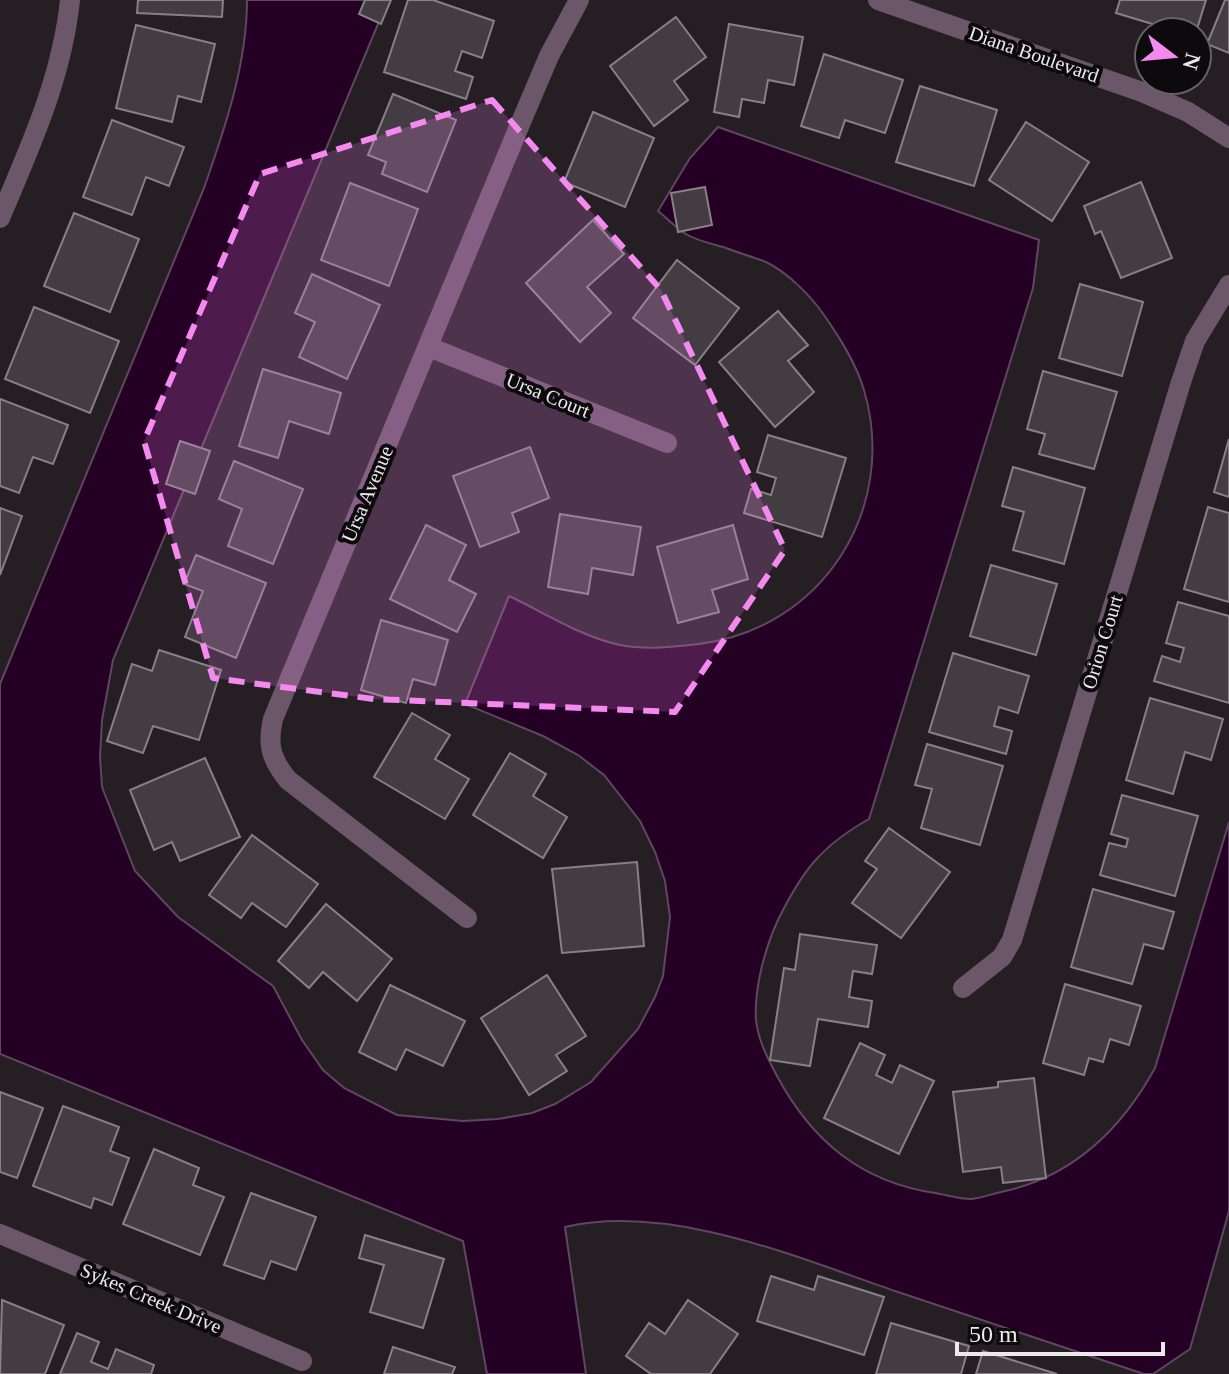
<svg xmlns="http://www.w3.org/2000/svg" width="1229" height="1374" font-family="Georgia,serif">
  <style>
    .water { fill: #240024; stroke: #604660; stroke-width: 2 }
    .building { fill: #433c42; stroke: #878086; stroke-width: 2 }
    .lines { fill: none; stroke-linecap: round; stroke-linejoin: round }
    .minor { stroke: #6b5769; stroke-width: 20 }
    .marked { fill: #f489ef; fill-opacity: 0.2; stroke: #f489ef; stroke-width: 6; stroke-dasharray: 16 10; stroke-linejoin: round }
    .labels { text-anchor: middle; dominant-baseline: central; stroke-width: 8; stroke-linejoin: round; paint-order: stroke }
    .street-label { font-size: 20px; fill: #ece8ec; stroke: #0c0a0c }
  </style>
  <rect width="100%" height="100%" fill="#251f24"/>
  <path class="water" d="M247,0H388L113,660L102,720L100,757L102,787L135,871L178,917L273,986L302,1040L323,1070L344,1088L397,1115L463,1121L498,1119L532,1113L555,1104L591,1082L638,1029L655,997L663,976L670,917L665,881L655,852L640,821L604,775L578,755L543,736L465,704L509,596C545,613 582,637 620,645C646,650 674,647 699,644C822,629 899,509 864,390C856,363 840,338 824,315C811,296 787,272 766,262C753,257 739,253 726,248C713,244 697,241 686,234C676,228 667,218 658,211L690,158L718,127L1039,240L1033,288L869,819C821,846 802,871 778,920C765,948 754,988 756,1020C758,1040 768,1059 777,1076C812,1141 861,1182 935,1193C947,1195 960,1199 971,1199C981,1198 992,1194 1001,1192C1073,1177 1121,1130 1155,1068L1229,822V1211L1190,1349L1153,1374H1144C1061,1346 978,1318 895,1291C796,1257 670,1203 565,1227L586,1374H487L463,1241L0,1054V684L204,188C225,128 247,64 247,0Z"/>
  <g class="building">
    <polygon points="138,0 223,0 222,17 137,13"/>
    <polygon points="365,0 391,0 381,24 359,14"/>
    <polygon points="408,0 433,0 494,21 482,58 462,51 455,71 473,77 466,99 384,72"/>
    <polygon points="1120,0 1206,0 1196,32 1179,32 1116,13"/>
    <polygon points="1225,0 1229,0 1229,53 1207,44"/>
    <polygon points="676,17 706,57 674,81 688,100 654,126 610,66"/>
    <polygon points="729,24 803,37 794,85 768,80 764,103 742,99 739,117 714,112"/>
    <polygon points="136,25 215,44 201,102 178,96 172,122 116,108"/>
    <polygon points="824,54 903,80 885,133 845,120 839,138 801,126"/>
    <polygon points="920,86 997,110 974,186 896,162"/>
    <polygon points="393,94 456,120 427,192 382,174 386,162 368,155"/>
    <polygon points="593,112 654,138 625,207 564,182"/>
    <polygon points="112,120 184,147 169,186 146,177 132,215 83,197"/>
    <polygon points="1026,122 1089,162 1052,221 989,180"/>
    <polygon points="1141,182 1172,258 1121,278 1101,231 1095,234 1084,206"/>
    <polygon points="350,183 418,209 389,286 321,260"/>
    <polygon points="705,187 712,225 678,232 671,193"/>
    <polygon points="74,213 139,239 110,312 44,286"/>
    <polygon points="593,220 624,254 587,287 611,313 580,342 526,283"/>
    <polygon points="677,260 739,308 695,365 633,318"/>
    <polygon points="312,274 380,305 347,379 299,357 315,322 295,313"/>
    <polygon points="1080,284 1143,302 1122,376 1059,358"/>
    <polygon points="34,307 119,341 90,413 5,379"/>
    <polygon points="778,311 808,345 788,361 814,392 775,427 719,362"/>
    <polygon points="263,369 341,393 329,434 289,421 278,458 239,446"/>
    <polygon points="1043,371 1117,392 1094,469 1039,454 1045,434 1027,429"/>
    <polygon points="0,399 68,425 53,464 33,457 19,493 0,486"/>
    <polygon points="768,435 846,458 822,537 744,513 751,489 771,495 776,478 757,472"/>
    <polygon points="1229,439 1229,497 1214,492"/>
    <polygon points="180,441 210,451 195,494 166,484"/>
    <polygon points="530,447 549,498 512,513 519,532 480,547 453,476"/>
    <polygon points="234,461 303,489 273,564 228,546 242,509 219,499"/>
    <polygon points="1013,467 1085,488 1064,564 1013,550 1024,512 1002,506"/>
    <polygon points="1208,507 1229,513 1229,602 1184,589"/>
    <polygon points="0,508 22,516 0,575"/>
    <polygon points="560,514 641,527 633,575 592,568 588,594 548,587"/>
    <polygon points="426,525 466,545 449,580 476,594 457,632 390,599"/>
    <polygon points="733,525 748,579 712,590 719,612 678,623 657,547"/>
    <polygon points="196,555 266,583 236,658 185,637 203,591 184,584"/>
    <polygon points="991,565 1057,584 1036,655 970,636"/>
    <polygon points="1178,602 1229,616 1229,703 1154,681 1162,656 1180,662 1184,648 1166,643"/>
    <polygon points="381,620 448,640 435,685 413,679 406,703 361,690"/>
    <polygon points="159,650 221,670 199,740 153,726 143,753 107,741 132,664 152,671"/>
    <polygon points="953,653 1029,676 1018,713 999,707 994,726 1012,731 1006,754 929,732"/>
    <polygon points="1150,698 1223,719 1211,760 1185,752 1173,794 1126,780"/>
    <polygon points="412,713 450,735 435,759 469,779 445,819 374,777"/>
    <polygon points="927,744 1003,766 980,845 921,828 932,789 915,785"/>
    <polygon points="510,753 546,774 533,796 567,817 543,858 473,815"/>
    <polygon points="205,758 240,837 180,861 172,842 154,850 130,790"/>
    <polygon points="1122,795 1198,816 1175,896 1100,875 1109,843 1126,847 1128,839 1111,834"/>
    <polygon points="889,828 950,872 901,938 852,903 877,869 865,861"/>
    <polygon points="252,835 318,884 286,927 252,903 241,918 209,895"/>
    <polygon points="637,862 644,946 562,953 552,869"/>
    <polygon points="1093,889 1174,912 1163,949 1144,944 1132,984 1071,967"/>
    <polygon points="326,904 392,959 357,1001 323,972 309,988 278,961"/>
    <polygon points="800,934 877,945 872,974 853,971 849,997 872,1001 868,1027 818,1019 810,1066 770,1060 784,968 795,970"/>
    <polygon points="547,975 586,1036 556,1055 567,1071 529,1095 481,1018"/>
    <polygon points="1065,984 1141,1006 1129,1045 1110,1039 1103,1062 1089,1058 1084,1075 1043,1063"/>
    <polygon points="390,985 465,1021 443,1066 406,1049 396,1070 359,1052"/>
    <polygon points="860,1043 885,1055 876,1075 892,1083 900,1065 934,1081 899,1154 824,1118"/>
    <polygon points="1034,1078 1046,1178 1003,1183 1001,1167 963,1172 953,1092 998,1087 998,1082"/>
    <polygon points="0,1092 43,1108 17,1178 0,1172"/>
    <polygon points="63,1106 119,1127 110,1151 129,1158 112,1205 94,1198 91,1208 33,1186"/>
    <polygon points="154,1149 199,1168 193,1185 224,1197 200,1255 123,1224"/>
    <polygon points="251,1193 316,1217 296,1270 271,1261 264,1279 224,1265"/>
    <polygon points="365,1235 444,1259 423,1328 370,1312 384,1265 359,1258"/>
    <polygon points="771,1276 814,1290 818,1276 884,1297 864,1355 757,1321"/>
    <polygon points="2,1300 64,1325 45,1374 0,1374"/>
    <polygon points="688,1300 738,1334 710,1374 651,1374 626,1356 649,1323 665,1334"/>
    <polygon points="891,1323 969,1346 961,1374 876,1374"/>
    <polygon points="77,1333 99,1342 91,1362 108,1369 116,1349 154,1365 151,1374 60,1374"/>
    <polygon points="393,1347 455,1367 452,1374 384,1374"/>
    <polygon points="983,1351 1057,1374 976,1374"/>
  </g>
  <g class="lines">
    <g class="minor">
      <polyline points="878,0 1142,92 1188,112 1229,138"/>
      <path d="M0,218C30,147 62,78 70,0"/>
      <polyline points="429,347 667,443"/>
      <path d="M467,918L288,780C271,759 267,745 273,719L521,122L549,56L579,0"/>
      <polyline points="963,988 1002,957 1012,940 1181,382 1195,341 1229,285"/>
      <polyline points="0,1234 302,1361"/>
    </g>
  </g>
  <path class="marked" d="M492,100L661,290L785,550L675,712L374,699L213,678L144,441L260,174Z"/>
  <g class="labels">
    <g class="street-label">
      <text transform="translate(1034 54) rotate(19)">Diana Boulevard</text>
      <text transform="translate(548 395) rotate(22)">Ursa Court</text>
      <text transform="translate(367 494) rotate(-67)">Ursa Avenue</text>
      <text transform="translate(1102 642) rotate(-73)">Orion Court</text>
      <text transform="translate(151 1298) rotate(23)">Sykes Creek Drive</text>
    </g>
  </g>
  <g transform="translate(1173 56) rotate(106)"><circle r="38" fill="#0c0a0c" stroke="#666366" stroke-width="2"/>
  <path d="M0-6L14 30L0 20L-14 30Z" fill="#f489ef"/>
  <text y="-12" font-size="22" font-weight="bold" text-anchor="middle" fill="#ece8ec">N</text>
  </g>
  <path d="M957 1342v12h206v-12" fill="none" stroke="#ece8ec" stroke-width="4"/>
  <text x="969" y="1342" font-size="24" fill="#ece8ec" stroke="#0c0a0c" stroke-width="6" paint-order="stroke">50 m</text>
</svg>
